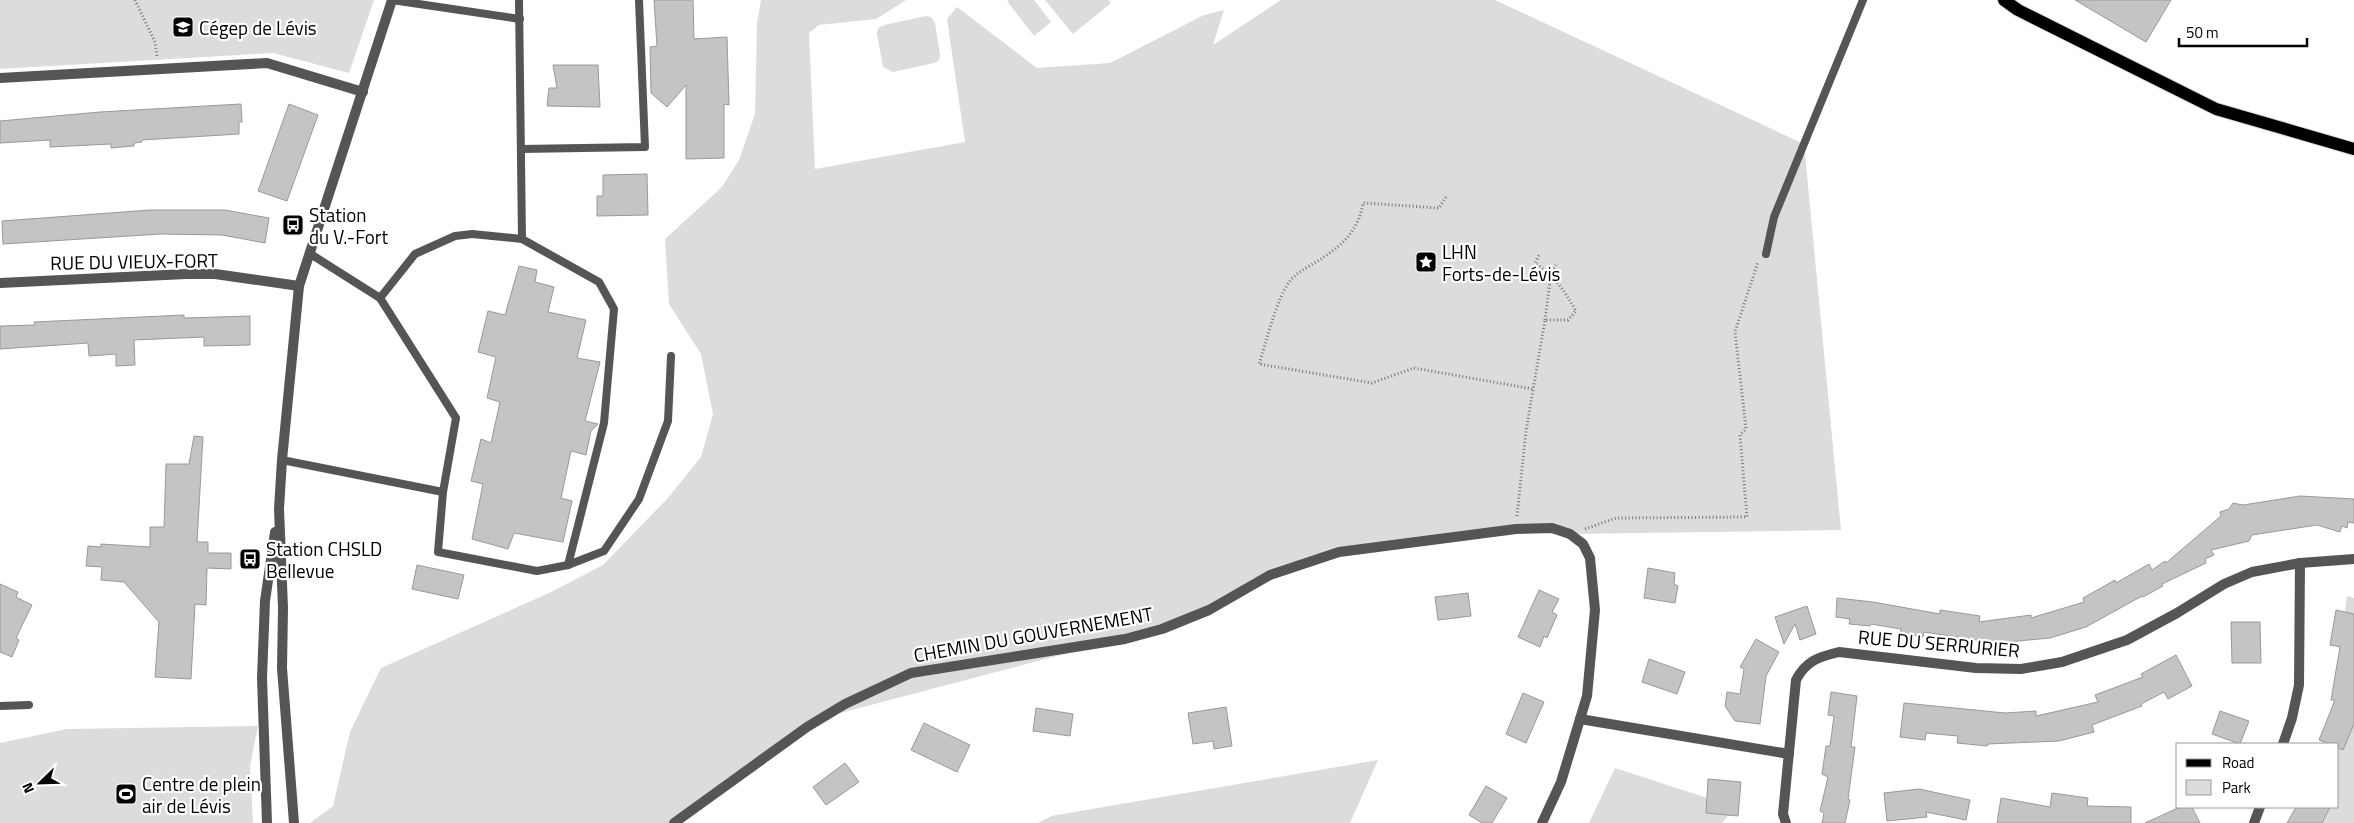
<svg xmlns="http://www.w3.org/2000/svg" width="2354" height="823" font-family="'Titillium Web',sans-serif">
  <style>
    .green { fill: #dcdcdc }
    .building { fill: #c4c4c4; stroke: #999 }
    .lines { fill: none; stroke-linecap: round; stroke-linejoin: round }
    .primary-casing { stroke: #dbdbdb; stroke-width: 14 }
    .path { stroke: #777; stroke-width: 3; stroke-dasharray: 1 2.5; stroke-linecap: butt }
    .service { stroke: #555; stroke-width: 8 }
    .minor { stroke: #555; stroke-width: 10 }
    .tertiary { stroke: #555; stroke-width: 10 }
    .primary { stroke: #000; stroke-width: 12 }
    .labels { text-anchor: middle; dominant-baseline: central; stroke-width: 4.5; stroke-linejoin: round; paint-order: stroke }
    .poi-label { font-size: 19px; fill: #000; stroke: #fff; text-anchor: start }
    .street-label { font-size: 19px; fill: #000; stroke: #fff }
  </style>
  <rect width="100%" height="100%" fill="#fff"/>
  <g class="green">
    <polygon points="0,0 374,0 349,73 273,53 0,69"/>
    <polygon points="761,0 906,0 876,19 819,25 809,33 815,169 965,142 947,19 957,7 1037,68 1110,63 1204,15 1224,10 1213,45 1281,0 1495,0 1804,144 1841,530 1570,534 1552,528 1309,561 1209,610 1072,652 829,716 680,823 310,823 333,806 350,732 381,668 549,593 603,565 667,499 701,457 713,414 701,354 669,304 665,239 722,187 739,160 755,114 757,23"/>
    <polygon points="1009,0 1034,0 1051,22 1034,36 1007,1"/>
    <polygon points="1045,0 1108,0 1111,3 1073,34"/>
    <polygon points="926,16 931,17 935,23 940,55 939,60 934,63 893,72 883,67 877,34 878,28 884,25"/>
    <polygon points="2347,596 2354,598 2354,823 2292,823 2300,807 2338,807 2338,744 2328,744"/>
    <polygon points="258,726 250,766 253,823 0,823 0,743 67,729"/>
    <polygon points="1378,760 1350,823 1038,823 1051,816"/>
    <polygon points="1615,768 1735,807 1722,823 1589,823"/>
  </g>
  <g class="building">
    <polygon points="654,0 693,0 694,39 727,37 729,105 724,104 724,158 686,159 686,85 667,107 651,93 650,47 657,46"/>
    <polygon points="2075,0 2171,0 2146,42"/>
    <polygon points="553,65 598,65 600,107 547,106 549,88 557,88"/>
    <polygon points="241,104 242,122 239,122 239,134 142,140 142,142 134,143 134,146 111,148 111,144 50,147 50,140 0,143 0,121 100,112"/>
    <polygon points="289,104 318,115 287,201 258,191"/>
    <polygon points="647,174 648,215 597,216 597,196 603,196 603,175"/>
    <polygon points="150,210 225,210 269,218 265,243 222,235 161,234 3,244 2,221"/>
    <polygon points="519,266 537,270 535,282 554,287 548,312 586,320 577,358 600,362 585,421 598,424 591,431 586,455 571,451 561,498 572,501 563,542 514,533 508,549 472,539 483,484 471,481 481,439 491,443 500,402 487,398 496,357 478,352 488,311 505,315"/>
    <polygon points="184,315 184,318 250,316 250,345 204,346 204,337 134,340 135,365 116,366 116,354 89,356 88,343 0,349 0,326 35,325 34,322"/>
    <polygon points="194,436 203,437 197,542 208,542 208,553 231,553 231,569 207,568 206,605 195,604 191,679 155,677 159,622 124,582 101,580 102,567 86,566 88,546 101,547 101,544 150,547 150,527 164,527 166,464 189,464"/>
    <polygon points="2300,496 2354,499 2354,523 2348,522 2347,528 2342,526 2340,532 2317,525 2252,535 2249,541 2211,550 2214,555 2205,559 2206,563 2162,584 2163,586 2143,597 2142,596 2086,627 2050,638 1997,643 1924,632 1923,637 1900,633 1901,629 1871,624 1870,626 1849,624 1850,619 1836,617 1837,598 1873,602 1940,614 1940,610 1980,616 1979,622 2031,615 2031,618 2084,602 2083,598 2115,580 2116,583 2149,564 2152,570 2165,561 2166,563 2221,516 2220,512 2229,509 2233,503 2243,505"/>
    <polygon points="417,565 464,575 458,599 412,589"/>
    <polygon points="1648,568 1675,573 1674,584 1678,586 1675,603 1644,598"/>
    <polygon points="0,584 18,592 16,597 32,605 16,638 19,640 12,657 0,652"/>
    <polygon points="1539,590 1559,599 1552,612 1557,615 1547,638 1544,636 1540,647 1518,637"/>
    <polygon points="1468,593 1471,616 1438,620 1435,597"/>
    <polygon points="1807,606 1816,634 1800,640 1795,624 1784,644 1775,617"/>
    <polygon points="2336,610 2354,614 2354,724 2343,750 2338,748 2338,744 2330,744 2319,740 2335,700 2331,700 2340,647 2330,645"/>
    <polygon points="2231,622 2260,622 2261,663 2232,663"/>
    <polygon points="1756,639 1779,652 1766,676 1760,724 1735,721 1725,706 1727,692 1740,694 1744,669 1740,667"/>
    <polygon points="2176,655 2192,686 2168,699 2164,692 2141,704 2142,706 2092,725 2094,732 2059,741 1988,744 1987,746 1957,743 1958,736 1926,733 1925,740 1900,737 1904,703 2005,713 2036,711 2036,716 2098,702 2095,695 2143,677 2141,674"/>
    <polygon points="1649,659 1685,672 1677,694 1642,682"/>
    <polygon points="1831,692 1857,696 1851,747 1855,747 1848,799 1850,800 1845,823 1822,823 1824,813 1820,811 1828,777 1822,774 1826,746 1830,746 1834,716 1828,715"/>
    <polygon points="1523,693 1544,702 1526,743 1506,734"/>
    <polygon points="1226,707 1232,746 1214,749 1213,741 1193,744 1188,713"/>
    <polygon points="1036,708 1073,714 1070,736 1033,731"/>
    <polygon points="2220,711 2249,721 2240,744 2212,734"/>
    <polygon points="924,723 970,745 957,772 911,750"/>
    <polygon points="845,763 859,782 826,805 813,787"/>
    <polygon points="1708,779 1741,782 1738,816 1706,813"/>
    <polygon points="1486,786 1507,798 1492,823 1482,823 1469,815"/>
    <polygon points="1919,789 1970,800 1966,820 1926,812 1927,817 1887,821 1884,793"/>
    <polygon points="2052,793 2088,798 2087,806 2131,807 2131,823 1997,823 2001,798 2050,807"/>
    <polygon points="2180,807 2192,807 2200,823 2145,823"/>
    <polygon points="2296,807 2330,807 2322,823 2287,823"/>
  </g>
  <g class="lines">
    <g class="primary-casing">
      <polyline id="primary" points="2004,0 2018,10 2216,109 2354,149"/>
    </g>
    <g class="path">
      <polyline points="135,0 155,42 157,56"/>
      <path d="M1446,197L1439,208L1363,203C1359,228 1345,243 1324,257C1313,265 1299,270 1290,281C1277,297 1266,343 1259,364L1372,383L1414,368L1533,389"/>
      <polyline points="1545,320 1551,274 1556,265"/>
      <path d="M1517,516L1526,431L1545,320H1568L1576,311C1564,290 1555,277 1535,263L1539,255"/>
      <polyline points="1585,529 1616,518 1747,517 1740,435 1746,429 1735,332 1758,262"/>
    </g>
    <g class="service">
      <polyline points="392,0 520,19"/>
      <polyline points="519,0 522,239"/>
      <polyline points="521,149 645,147 639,0"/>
      <polyline points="309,253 380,298 456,418 443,492 438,552 537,571 568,565 604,551 639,499 668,421 671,356"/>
      <polyline points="1766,254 1774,217 1863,0"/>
      <polyline points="380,298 415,254 455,236 472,234 522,239 599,282 614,309 604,423 568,565"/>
      <polyline points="282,460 443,492"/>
      <polyline points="0,706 29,705"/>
    </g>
    <g class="minor">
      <polyline points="0,78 267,63 363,92"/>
      <polyline points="1580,719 1789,754"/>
      <polyline points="2283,744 2292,718 2299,685 2300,563"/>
      <polyline points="674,823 807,727 845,704 911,673 1125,639 1162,629 1209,610 1270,575 1339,552 1516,529 1552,528 1570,534 1583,544 1590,558 1595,610 1587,696 1561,782 1542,823"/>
      <path d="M1786,823L1783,814L1796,680C1806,661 1818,657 1839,652L1976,668L2021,669L2062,662L2127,640L2177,613L2224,584L2252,572L2300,563L2354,559"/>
      <polyline points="2254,823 2260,807"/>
    </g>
    <g class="tertiary">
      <polyline points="0,283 186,274 215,274 299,286"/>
      <polyline points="267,823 262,678 265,601 275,532"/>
      <polyline points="294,823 282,668 283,608 279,509 282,460 299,286 392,0"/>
    </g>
    <use href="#primary" class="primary"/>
  </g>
  <defs>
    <g id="university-square" transform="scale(1.125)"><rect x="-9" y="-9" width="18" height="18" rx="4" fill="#000" stroke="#fff"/><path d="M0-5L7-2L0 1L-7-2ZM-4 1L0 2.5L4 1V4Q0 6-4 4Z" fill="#fff"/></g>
    <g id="bus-square" transform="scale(1.125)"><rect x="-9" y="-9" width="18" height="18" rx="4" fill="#000" stroke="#fff"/><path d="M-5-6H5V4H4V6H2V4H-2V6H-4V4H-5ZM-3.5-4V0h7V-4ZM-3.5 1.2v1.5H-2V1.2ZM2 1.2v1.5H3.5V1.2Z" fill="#fff"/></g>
    <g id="sight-square" transform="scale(1.125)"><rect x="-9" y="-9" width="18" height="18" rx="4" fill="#000" stroke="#fff"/><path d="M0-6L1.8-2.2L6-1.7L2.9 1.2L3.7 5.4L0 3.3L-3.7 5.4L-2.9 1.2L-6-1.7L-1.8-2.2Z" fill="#fff"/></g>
    <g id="stadium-square" transform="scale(1.125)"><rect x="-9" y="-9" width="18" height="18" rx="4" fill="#000" stroke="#fff"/><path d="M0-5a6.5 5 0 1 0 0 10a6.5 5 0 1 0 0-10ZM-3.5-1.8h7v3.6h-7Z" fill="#fff"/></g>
  </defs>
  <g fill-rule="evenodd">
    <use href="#university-square" x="183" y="27"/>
    <use href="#bus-square" x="293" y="225"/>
    <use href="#sight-square" x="1426" y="262"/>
    <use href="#bus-square" x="250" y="559"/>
    <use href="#stadium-square" x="126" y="794"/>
  </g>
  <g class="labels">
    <g class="poi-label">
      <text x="199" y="27">Cégep de Lévis</text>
      <text x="309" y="214">Station<tspan x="309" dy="22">du V.-Fort</tspan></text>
      <text x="1442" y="251">LHN<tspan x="1442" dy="22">Forts-de-Lévis</tspan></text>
      <text x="266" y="548">Station CHSLD<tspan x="266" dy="22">Bellevue</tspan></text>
      <text x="142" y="783">Centre de plein<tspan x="142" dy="22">air de Lévis</tspan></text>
    </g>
    <g class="street-label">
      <text transform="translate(134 261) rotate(-1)">RUE DU VIEUX-FORT</text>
      <text transform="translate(1033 634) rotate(-10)">CHEMIN DU GOUVERNEMENT</text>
      <text transform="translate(1939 643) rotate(5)">RUE DU SERRURIER</text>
    </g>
  </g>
  <rect x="2176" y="743" width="162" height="65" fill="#ffffff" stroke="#999999"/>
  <rect x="2186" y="759" width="25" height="8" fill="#000000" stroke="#999999"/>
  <text x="2222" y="768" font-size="15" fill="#000000">Road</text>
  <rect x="2186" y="780" width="25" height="15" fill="#dcdcdc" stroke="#999999"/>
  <text x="2222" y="793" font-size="15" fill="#000000">Park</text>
  <g transform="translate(40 783) rotate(247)" stroke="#ffffff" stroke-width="4" paint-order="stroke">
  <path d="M0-4L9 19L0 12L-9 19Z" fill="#000000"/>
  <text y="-8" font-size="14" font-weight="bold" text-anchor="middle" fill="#000000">N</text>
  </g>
  <path d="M2179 38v8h128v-8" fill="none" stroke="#000000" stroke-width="2.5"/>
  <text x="2186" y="38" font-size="15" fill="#000000" stroke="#ffffff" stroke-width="4" paint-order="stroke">50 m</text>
</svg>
